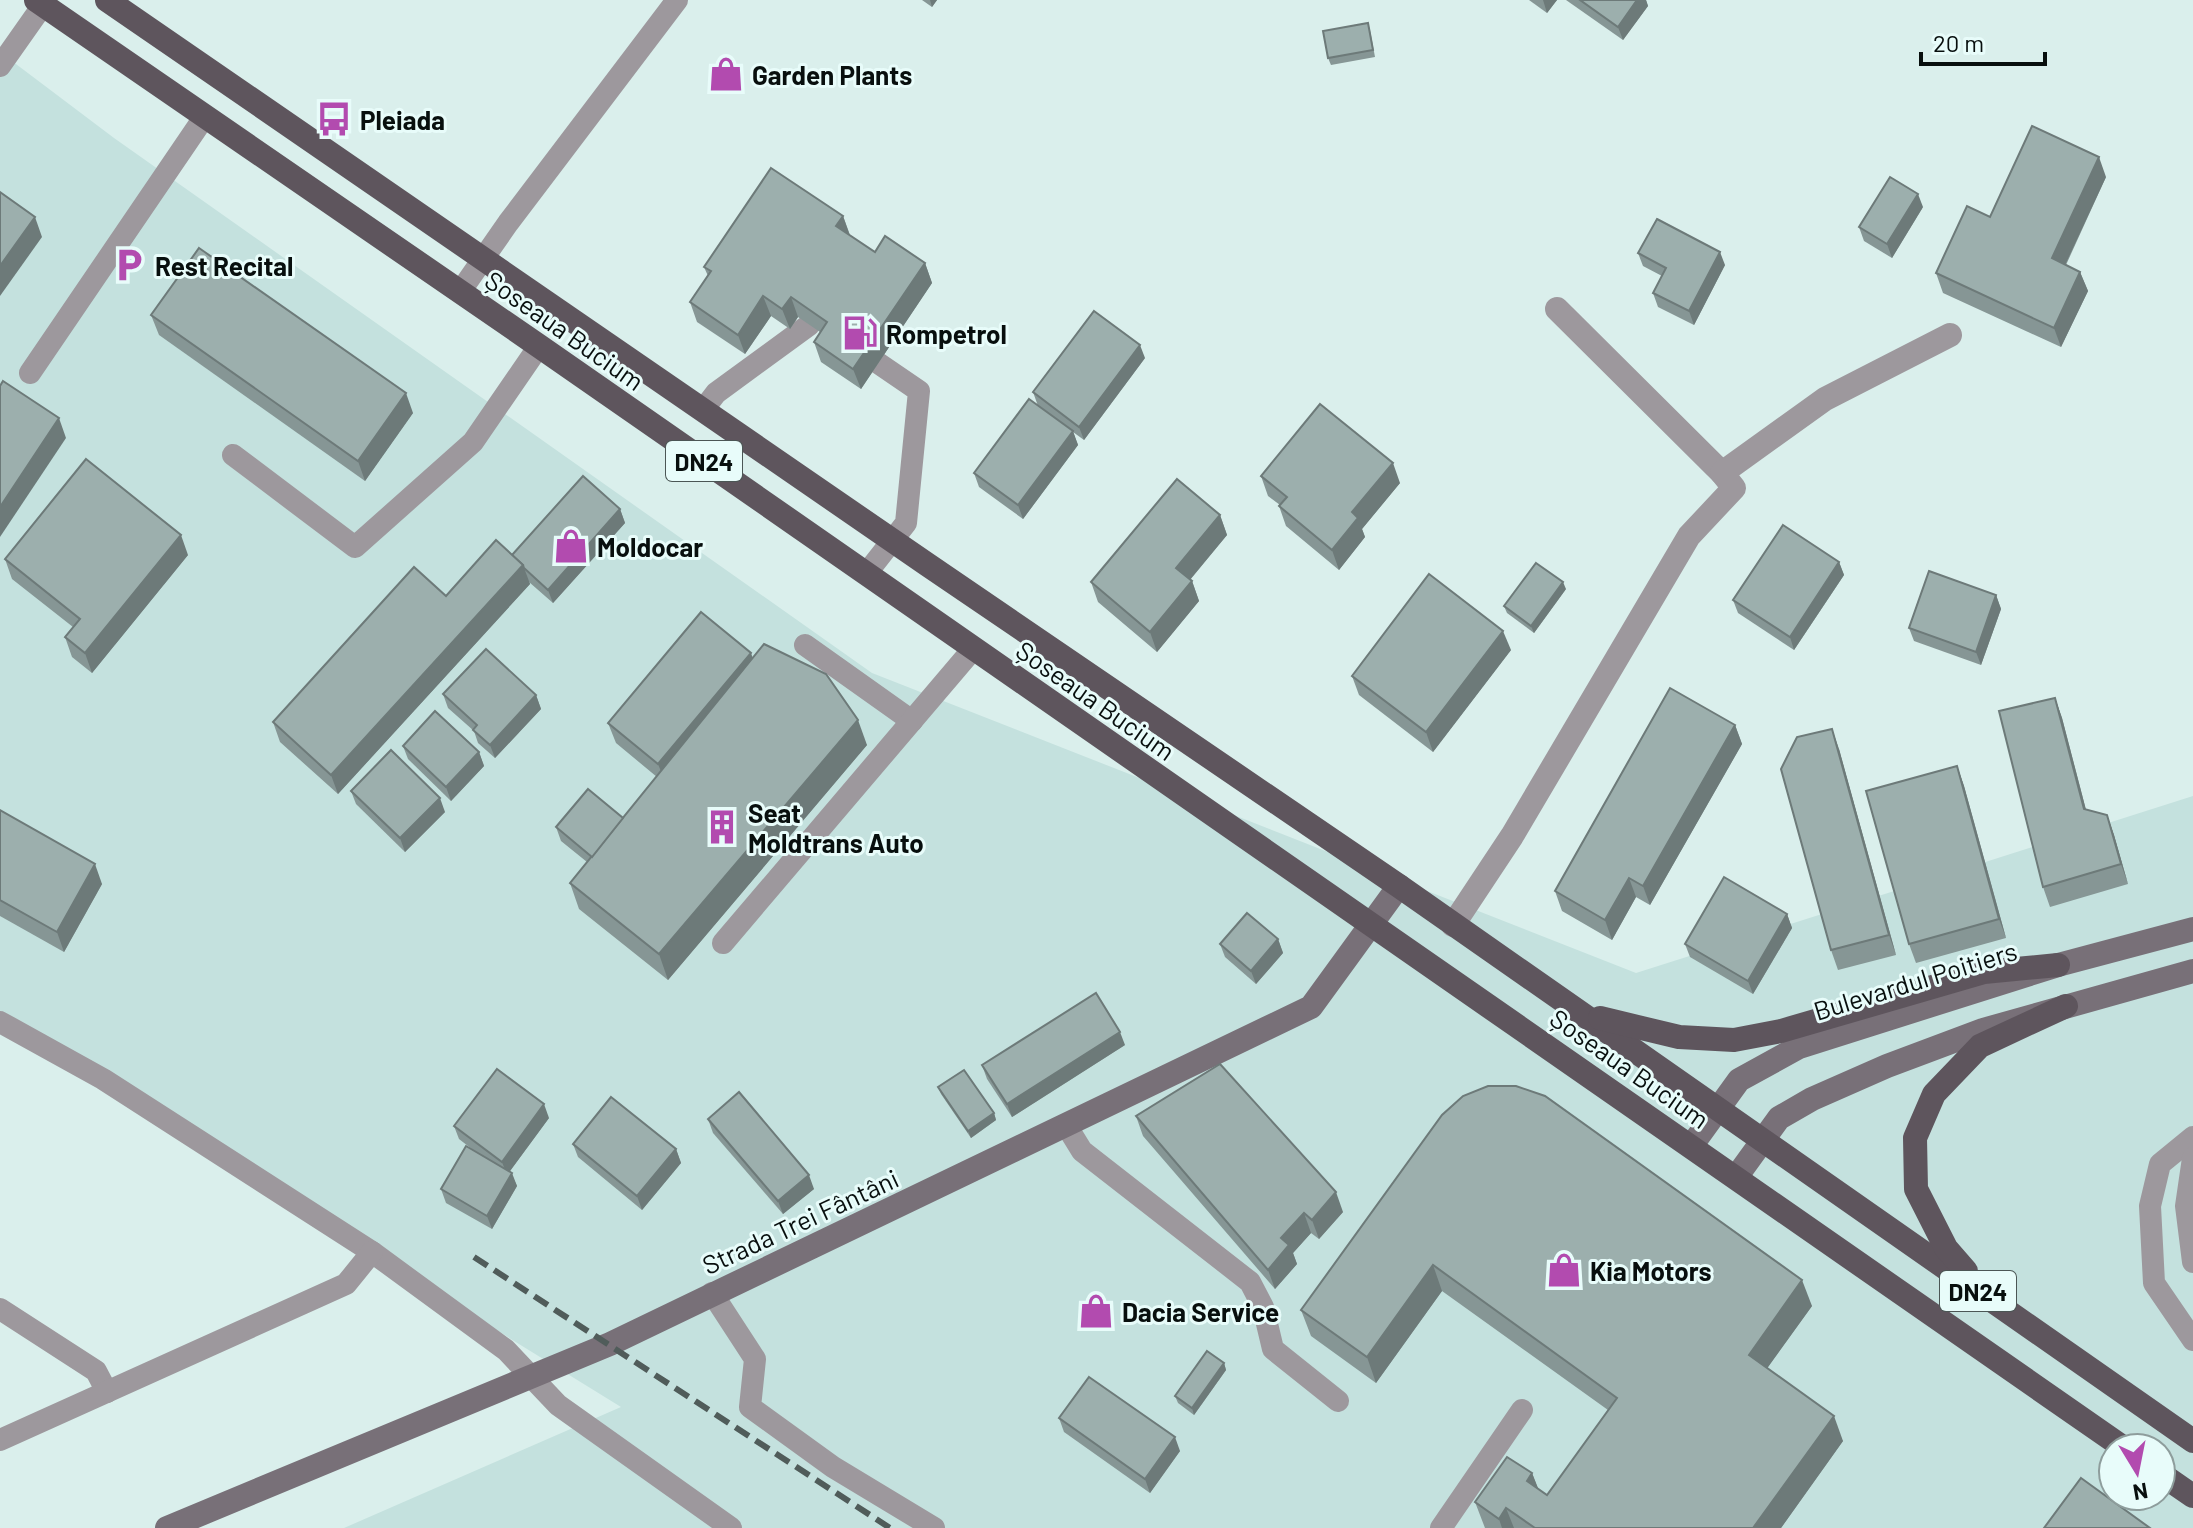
<svg xmlns="http://www.w3.org/2000/svg" width="2193" height="1528" font-family="Barlow,sans-serif">
  <style>
    .built { fill: #c4e1de; fill-rule: evenodd }
    .lines { fill: none; stroke-linecap: round; stroke-linejoin: round }
    .lane { stroke: #9d989d; stroke-width: 22 }
    .street { stroke: #9d989d; stroke-width: 24 }
    .secondary { stroke: #787078; stroke-width: 24 }
    .primary { stroke: #5e555d; stroke-width: 24 }
    .rail { stroke: #505c5a; stroke-width: 6; stroke-dasharray: 16 8; stroke-linecap: butt }
    .wall { fill: #869695 }
    .shaded-wall { fill: #6d7a79 }
    .building { fill: #9cafad; stroke: #6d7a79; stroke-width: 2 }
    .labels { text-anchor: middle; dominant-baseline: central; stroke-width: 6; stroke-linejoin: round; paint-order: stroke }
    .shield { fill: #e8fcfa; stroke: #4b5655; stroke-width: 2 }
    .shield-label { font-size: 24px; font-weight: bold; fill: #080f0e }
    .poi-label { font-size: 26px; font-weight: bold; fill: #080f0e; stroke: #e8fcfa; text-anchor: start }
    .street-label { font-size: 26px; fill: #080f0e; stroke: #e8fcfa }
  </style>
  <rect width="100%" height="100%" fill="#daefec"/>
  <path class="built" d="M0,52L114,138L872,673L1636,973L2193,796V1528H344L621,1407L0,1023ZM2113,1448H2161V1496H2113Z"/>
  <g class="lines">
    <g class="lane">
      <polyline points="0,66 43,5"/>
      <polyline points="460,292 508,223 677,0"/>
      <polyline points="30,373 205,116"/>
      <polyline points="703,410 716,393 809,325"/>
      <polyline points="233,455 355,547 473,442 539,346"/>
      <polyline points="866,574 906,523 919,391 878,363"/>
      <polyline points="805,645 912,721"/>
      <polyline points="723,943 973,649"/>
      <polyline points="0,1022 103,1079 372,1252 506,1350 558,1405 731,1528"/>
      <polyline points="1066,1125 1082,1151 1250,1282 1263,1307 1273,1349 1338,1401"/>
      <polyline points="2193,1137 2160,1164 2150,1206 2154,1283 2193,1340"/>
      <polyline points="2193,1158 2186,1206 2193,1262"/>
      <polyline points="712,1293 755,1359 750,1407 833,1467 934,1528"/>
      <polyline points="0,1309 96,1371 107,1392"/>
      <polyline points="0,1440 346,1284 372,1252"/>
      <polyline points="1441,1528 1522,1410"/>
    </g>
    <g class="street">
      <polyline points="1557,309 1722,473"/>
      <polyline points="1453,925 1512,836 1689,536 1734,488 1722,473 1825,399 1950,335"/>
    </g>
    <g class="secondary">
      <polyline points="1692,1145 1739,1080 1799,1047 2058,965 2193,929"/>
      <polyline points="1737,1176 1779,1118 1812,1099 1887,1066 1983,1030 2193,971"/>
      <polyline points="167,1528 610,1344 1311,1007 1399,886"/>
    </g>
    <g class="primary">
      <polyline points="36,0 539,346 2124,1448"/>
      <polyline points="107,0 928,565 1399,886 2193,1441"/>
      <polyline points="1600,1018 1679,1037 1734,1040 1781,1031 1984,972 2058,965"/>
      <polyline points="1966,1271 1946,1248 1916,1189 1915,1138 1934,1094 1980,1046 2066,1006"/>
      <polyline points="2161,1474 2193,1496"/>
    </g>
    <polyline class="rail" points="474,1257 890,1528"/>
  </g>
  <g class="wall">
    <polygon points="922,0 937,0 932,7"/>
    <polygon points="1529,0 1557,0 1547,13"/>
    <polygon points="1566,0 1646,0 1648,6 1623,40"/>
    <polygon points="1368,23 1370,30 1375,57 1331,65 1328,58"/>
    <polygon points="2106,177 2066,265 2080,272 2088,291 2061,347 1943,293 1936,273 1990,217"/>
    <polygon points="1923,207 1892,258 1864,241 1859,227"/>
    <polygon points="843,216 850,235 875,252 925,263 932,283 861,389 821,362 814,342 820,332 798,317 790,329 771,316 745,354 697,322 690,302 708,276 704,267"/>
    <polygon points="1638,253 1725,265 1694,325 1658,307 1653,293 1662,276 1643,266"/>
    <polygon points="151,315 413,413 365,481 159,335"/>
    <polygon points="1145,358 1084,440 1073,432 1078,445 1023,519 979,487 974,473 1038,406 1033,392"/>
    <polygon points="1261,476 1400,483 1362,529 1365,537 1339,570 1286,526 1279,506 1280,505 1268,496"/>
    <polygon points="620,509 625,523 553,603 529,582 530,584 338,794 280,742 273,722 512,555"/>
    <polygon points="1220,515 1227,535 1190,580 1192,581 1199,601 1157,652 1098,602 1091,582"/>
    <polygon points="188,555 92,673 72,657 65,637 73,627 12,579 5,559"/>
    <polygon points="1839,562 1844,575 1794,650 1738,613 1733,600"/>
    <polygon points="1566,589 1534,633 1507,613 1504,606"/>
    <polygon points="1996,595 2001,609 1981,665 1914,641 1909,628"/>
    <polygon points="1511,650 1433,752 1359,695 1352,676"/>
    <polygon points="753,658 867,745 668,980 579,909 570,883 587,862 561,841 556,827 623,818 657,777 616,743 608,723"/>
    <polygon points="443,694 536,695 541,709 495,758 478,743 474,731 448,708"/>
    <polygon points="2055,698 2062,718 2086,810 2107,815 2114,835 2128,884 2050,907 2043,887"/>
    <polygon points="1735,725 1742,744 1650,905 1636,897 1612,940 1562,911 1555,891"/>
    <polygon points="403,746 479,752 484,766 451,801 408,759"/>
    <polygon points="1839,749 1896,955 1838,970 1831,950"/>
    <polygon points="1957,766 1964,786 2006,938 1916,963 1909,944"/>
    <polygon points="351,791 445,812 405,852 356,804"/>
    <polygon points="0,810 102,884 64,952 0,916"/>
    <polygon points="1787,914 1792,928 1753,994 1690,957 1685,944"/>
    <polygon points="1278,939 1283,953 1256,984 1225,957 1220,944"/>
    <polygon points="1125,1045 1012,1117 987,1079 982,1065"/>
    <polygon points="938,1087 994,1113 996,1120 971,1138 941,1094"/>
    <polygon points="1442,1115 1812,1306 1767,1368 1843,1441 1781,1528 1485,1528 1475,1502 1532,1473 1538,1489 1547,1495 1608,1410 1442,1291 1376,1383 1311,1336 1301,1310"/>
    <polygon points="1136,1116 1343,1212 1319,1239 1311,1233 1293,1253 1297,1264 1275,1289 1143,1136"/>
    <polygon points="549,1118 510,1171 517,1186 492,1229 446,1203 441,1189 477,1153 459,1139 454,1126"/>
    <polygon points="708,1119 814,1189 783,1214 713,1133"/>
    <polygon points="573,1144 676,1149 681,1163 642,1210 578,1157"/>
    <polygon points="1224,1363 1226,1370 1194,1415 1178,1403 1175,1396"/>
    <polygon points="1059,1418 1180,1451 1150,1493 1064,1432"/>
  </g>
  <g class="shaded-wall">
    <polygon points="930,0 937,0 932,7"/>
    <polygon points="1543,0 1557,0 1547,13"/>
    <polygon points="1637,0 1646,0 1648,6 1623,40 1618,27"/>
    <polygon points="2099,157 2106,177 2059,278 2052,258"/>
    <polygon points="1918,194 1923,207 1892,258 1887,244"/>
    <polygon points="843,216 850,236 836,226"/>
    <polygon points="35,217 42,237 0,296 0,266"/>
    <polygon points="1720,252 1725,265 1694,325 1689,311"/>
    <polygon points="925,263 932,283 861,389 853,369"/>
    <polygon points="2080,272 2088,291 2061,347 2054,328"/>
    <polygon points="763,296 771,316 745,354 738,335"/>
    <polygon points="791,297 798,317 790,329 782,309"/>
    <polygon points="1140,345 1145,358 1084,440 1079,427"/>
    <polygon points="406,393 413,413 365,481 358,461"/>
    <polygon points="59,418 66,438 0,537 0,507"/>
    <polygon points="1073,431 1078,445 1023,519 1018,505"/>
    <polygon points="1393,463 1400,483 1362,529 1365,537 1339,570 1332,550 1352,512"/>
    <polygon points="620,509 625,523 553,603 548,590"/>
    <polygon points="1220,515 1227,535 1183,588 1176,568"/>
    <polygon points="181,535 188,555 92,673 85,653"/>
    <polygon points="1839,562 1844,575 1794,650 1790,637"/>
    <polygon points="523,565 530,584 338,794 331,775"/>
    <polygon points="1192,581 1199,601 1157,652 1150,632"/>
    <polygon points="1563,582 1566,589 1534,633 1531,626"/>
    <polygon points="1996,595 2001,609 1981,665 1976,652"/>
    <polygon points="1503,631 1511,650 1433,752 1426,732"/>
    <polygon points="751,653 758,673 666,784 658,764"/>
    <polygon points="536,695 541,709 495,758 490,745"/>
    <polygon points="2055,698 2062,718 2091,829 2084,809"/>
    <polygon points="858,720 867,745 668,980 659,954"/>
    <polygon points="1735,725 1742,744 1650,905 1643,886"/>
    <polygon points="1832,729 1839,749 1896,955 1889,935"/>
    <polygon points="479,752 484,766 451,801 446,787"/>
    <polygon points="1957,766 1964,786 2006,938 1999,919"/>
    <polygon points="440,798 445,812 405,852 400,838"/>
    <polygon points="2107,815 2114,835 2128,884 2121,864"/>
    <polygon points="95,864 102,884 64,952 57,932"/>
    <polygon points="1629,878 1636,897 1612,940 1605,920"/>
    <polygon points="1787,914 1792,928 1753,994 1748,981"/>
    <polygon points="1278,939 1283,953 1256,984 1251,971"/>
    <polygon points="1120,1032 1125,1045 1012,1117 1007,1104"/>
    <polygon points="544,1104 549,1118 507,1175 502,1162"/>
    <polygon points="994,1113 996,1120 971,1138 968,1131"/>
    <polygon points="676,1149 681,1163 642,1210 637,1196"/>
    <polygon points="512,1173 517,1186 492,1229 487,1216"/>
    <polygon points="809,1175 814,1189 783,1214 778,1201"/>
    <polygon points="1336,1192 1343,1212 1319,1239 1312,1220"/>
    <polygon points="1304,1213 1311,1233 1293,1253 1297,1264 1275,1289 1268,1270 1281,1238"/>
    <polygon points="1433,1265 1442,1291 1376,1383 1367,1357"/>
    <polygon points="1802,1280 1812,1306 1758,1381 1749,1355"/>
    <polygon points="1224,1363 1226,1370 1194,1415 1192,1408"/>
    <polygon points="1834,1416 1843,1441 1781,1528 1753,1528"/>
    <polygon points="1175,1437 1180,1451 1150,1493 1145,1479"/>
    <polygon points="1532,1473 1542,1498 1527,1481"/>
    <polygon points="1506,1508 1514,1528 1502,1528 1499,1519"/>
  </g>
  <g class="building">
    <polygon points="1580,0 1637,0 1618,27"/>
    <polygon points="1368,23 1373,50 1328,58 1323,31"/>
    <polygon points="2032,126 2099,157 2052,258 2080,272 2054,328 1936,273 1967,206 1990,217"/>
    <polygon points="771,168 843,216 836,226 875,252 885,236 925,263 853,369 814,342 827,322 791,297 782,309 763,296 738,335 690,302 711,271 704,267"/>
    <polygon points="1890,177 1918,194 1887,244 1859,227"/>
    <polygon points="0,192 35,217 0,266"/>
    <polygon points="1657,219 1720,252 1689,311 1653,293 1666,268 1638,253"/>
    <polygon points="199,248 406,393 358,461 151,315"/>
    <polygon points="1094,311 1140,345 1079,427 1033,392"/>
    <polygon points="3,381 59,418 0,507 0,386"/>
    <polygon points="1029,399 1073,431 1018,505 974,473"/>
    <polygon points="1320,404 1393,463 1352,512 1358,518 1332,550 1279,506 1287,497 1261,476"/>
    <polygon points="86,459 181,535 85,653 65,637 80,619 5,559"/>
    <polygon points="583,476 620,509 548,590 524,568 523,565 512,555"/>
    <polygon points="1177,479 1220,515 1176,568 1192,581 1150,632 1091,582"/>
    <polygon points="1783,525 1839,562 1790,637 1733,600"/>
    <polygon points="496,540 523,565 331,775 273,722 414,567 446,596"/>
    <polygon points="1536,563 1563,582 1531,626 1504,606"/>
    <polygon points="1929,571 1996,595 1976,652 1909,628"/>
    <polygon points="1429,574 1503,631 1426,732 1352,676"/>
    <polygon points="701,612 751,653 658,764 608,723"/>
    <polygon points="764,644 826,674 858,720 659,954 570,883"/>
    <polygon points="486,649 536,695 490,745 473,730 477,725 443,694"/>
    <polygon points="1670,688 1735,725 1643,886 1629,878 1605,920 1555,891"/>
    <polygon points="2055,698 2084,809 2107,815 2121,864 2043,887 1999,711"/>
    <polygon points="435,711 479,752 446,787 403,746"/>
    <polygon points="1832,729 1889,935 1831,950 1781,769 1797,737"/>
    <polygon points="391,750 440,798 400,838 351,791"/>
    <polygon points="1957,766 1999,919 1909,944 1866,791"/>
    <polygon points="588,789 623,818 592,857 556,827"/>
    <polygon points="0,810 95,864 57,932 0,900"/>
    <polygon points="1724,877 1787,914 1748,981 1685,944"/>
    <polygon points="1247,913 1278,939 1251,971 1220,944"/>
    <polygon points="1096,993 1120,1032 1007,1104 982,1065"/>
    <polygon points="1220,1064 1336,1192 1312,1220 1304,1213 1281,1238 1289,1245 1268,1270 1136,1116"/>
    <polygon points="497,1069 544,1104 502,1162 454,1126"/>
    <polygon points="964,1070 994,1113 968,1131 938,1087"/>
    <polygon points="1488,1086 1516,1086 1545,1096 1802,1280 1749,1355 1834,1416 1753,1528 1535,1528 1506,1508 1499,1519 1475,1502 1507,1457 1532,1473 1527,1481 1547,1495 1617,1398 1433,1265 1367,1357 1301,1310 1442,1115 1463,1096"/>
    <polygon points="739,1092 809,1175 778,1201 708,1119"/>
    <polygon points="611,1097 676,1149 637,1196 573,1144"/>
    <polygon points="466,1146 512,1173 487,1216 441,1189"/>
    <polygon points="1207,1351 1224,1363 1192,1408 1175,1396"/>
    <polygon points="1089,1377 1175,1437 1145,1479 1059,1418"/>
    <polygon points="2081,1478 2150,1528 2044,1528"/>
  </g>
  <defs>
    <g id="shop-bare" transform="scale(2.76)"><path d="M-5-2.5h2.3a2.7 3.5 0 0 1 5.4 0H5L5.5 6h-11ZM-1.5-2.5h3a1.5 2.3 0 0 0-3 0Z" fill="#b24baf" stroke="#e8fcfa" stroke-width="2.5" paint-order="stroke"/></g>
    <g id="bus-bare" transform="scale(2.76)"><path d="M-5-6H5V4H4V6H2V4H-2V6H-4V4H-5ZM-3.5-4V0h7V-4ZM-3.5 1.2v1.5H-2V1.2ZM2 1.2v1.5H3.5V1.2Z" fill="#b24baf" stroke="#e8fcfa" stroke-width="2.5" paint-order="stroke"/></g>
    <g id="parking-bare" transform="scale(2.76)"><path d="M-3.5-5.5H1a3.5 3.5 0 0 1 0 7H-1V5.5H-3.5ZM-1-3.4V-.6H.8a1.4 1.4 0 0 0 0-2.8Z" fill="#b24baf" stroke="#e8fcfa" stroke-width="2.5" paint-order="stroke"/></g>
    <g id="fuel-bare" transform="scale(2.76)"><path d="M-5.5-6h7V0h2V4h1.3V-2.5L3-4.5l.8-.8L6-3V5H2.5V1h-1V6h-7ZM-4.2-4.7v3.2H.2V-4.7Z" fill="#b24baf" stroke="#e8fcfa" stroke-width="2.5" paint-order="stroke"/></g>
    <g id="building-bare" transform="scale(2.76)"><path d="M-4-6H4V6H1V3H-1V6H-4ZM-2.5-4.3h1.7v1.8h-1.7ZM.8-4.3h1.7v1.8H.8ZM-2.5-1h1.7V.8h-1.7ZM.8-1h1.7V.8H.8Z" fill="#b24baf" stroke="#e8fcfa" stroke-width="2.5" paint-order="stroke"/></g>
  </defs>
  <g fill-rule="evenodd">
    <use href="#shop-bare" x="726" y="74"/>
    <use href="#bus-bare" x="334" y="119"/>
    <use href="#parking-bare" x="129" y="265"/>
    <use href="#fuel-bare" x="860" y="333"/>
    <use href="#shop-bare" x="571" y="546"/>
    <use href="#building-bare" x="722" y="827"/>
    <use href="#shop-bare" x="1564" y="1270"/>
    <use href="#shop-bare" x="1096" y="1311"/>
  </g>
  <g class="labels">
    <g class="shield">
      <rect x="666" y="441" width="76" height="40" rx="6"/>
      <rect x="1940" y="1271" width="76" height="40" rx="6"/>
    </g>
    <g class="shield-label">
      <text x="704" y="461">DN24</text>
      <text x="1978" y="1291">DN24</text>
    </g>
    <g class="poi-label">
      <text x="752" y="74">Garden Plants</text>
      <text x="360" y="119">Pleiada</text>
      <text x="155" y="265">Rest Recital</text>
      <text x="886" y="333">Rompetrol</text>
      <text x="597" y="546">Moldocar</text>
      <text x="748" y="812">Seat<tspan x="748" dy="30">Moldtrans Auto</tspan></text>
      <text x="1590" y="1270">Kia Motors</text>
      <text x="1122" y="1311">Dacia Service</text>
    </g>
    <g class="street-label">
      <text transform="translate(565 330) rotate(35)">Șoseaua Bucium</text>
      <text transform="translate(1096 700) rotate(35)">Șoseaua Bucium</text>
      <text transform="translate(1915 980) rotate(-17)">Bulevardul Poitiers</text>
      <text transform="translate(1630 1068) rotate(35)">Șoseaua Bucium</text>
      <text transform="translate(800 1221) rotate(-25)">Strada Trei Fântâni</text>
    </g>
  </g>
  <g transform="translate(2137 1472) rotate(170)"><circle r="38" fill="#e8fcfa" stroke="#8e9d9c" stroke-width="2"/>
  <path d="M0-6L14 30L0 20L-14 30Z" fill="#b24baf"/>
  <text y="-12" font-size="22" font-weight="bold" text-anchor="middle" fill="#080f0e">N</text>
  </g>
  <path d="M1921 52v12h124v-12" fill="none" stroke="#080f0e" stroke-width="4"/>
  <text x="1933" y="52" font-size="24" fill="#080f0e" stroke="#e8fcfa" stroke-width="6" paint-order="stroke">20 m</text>
</svg>
